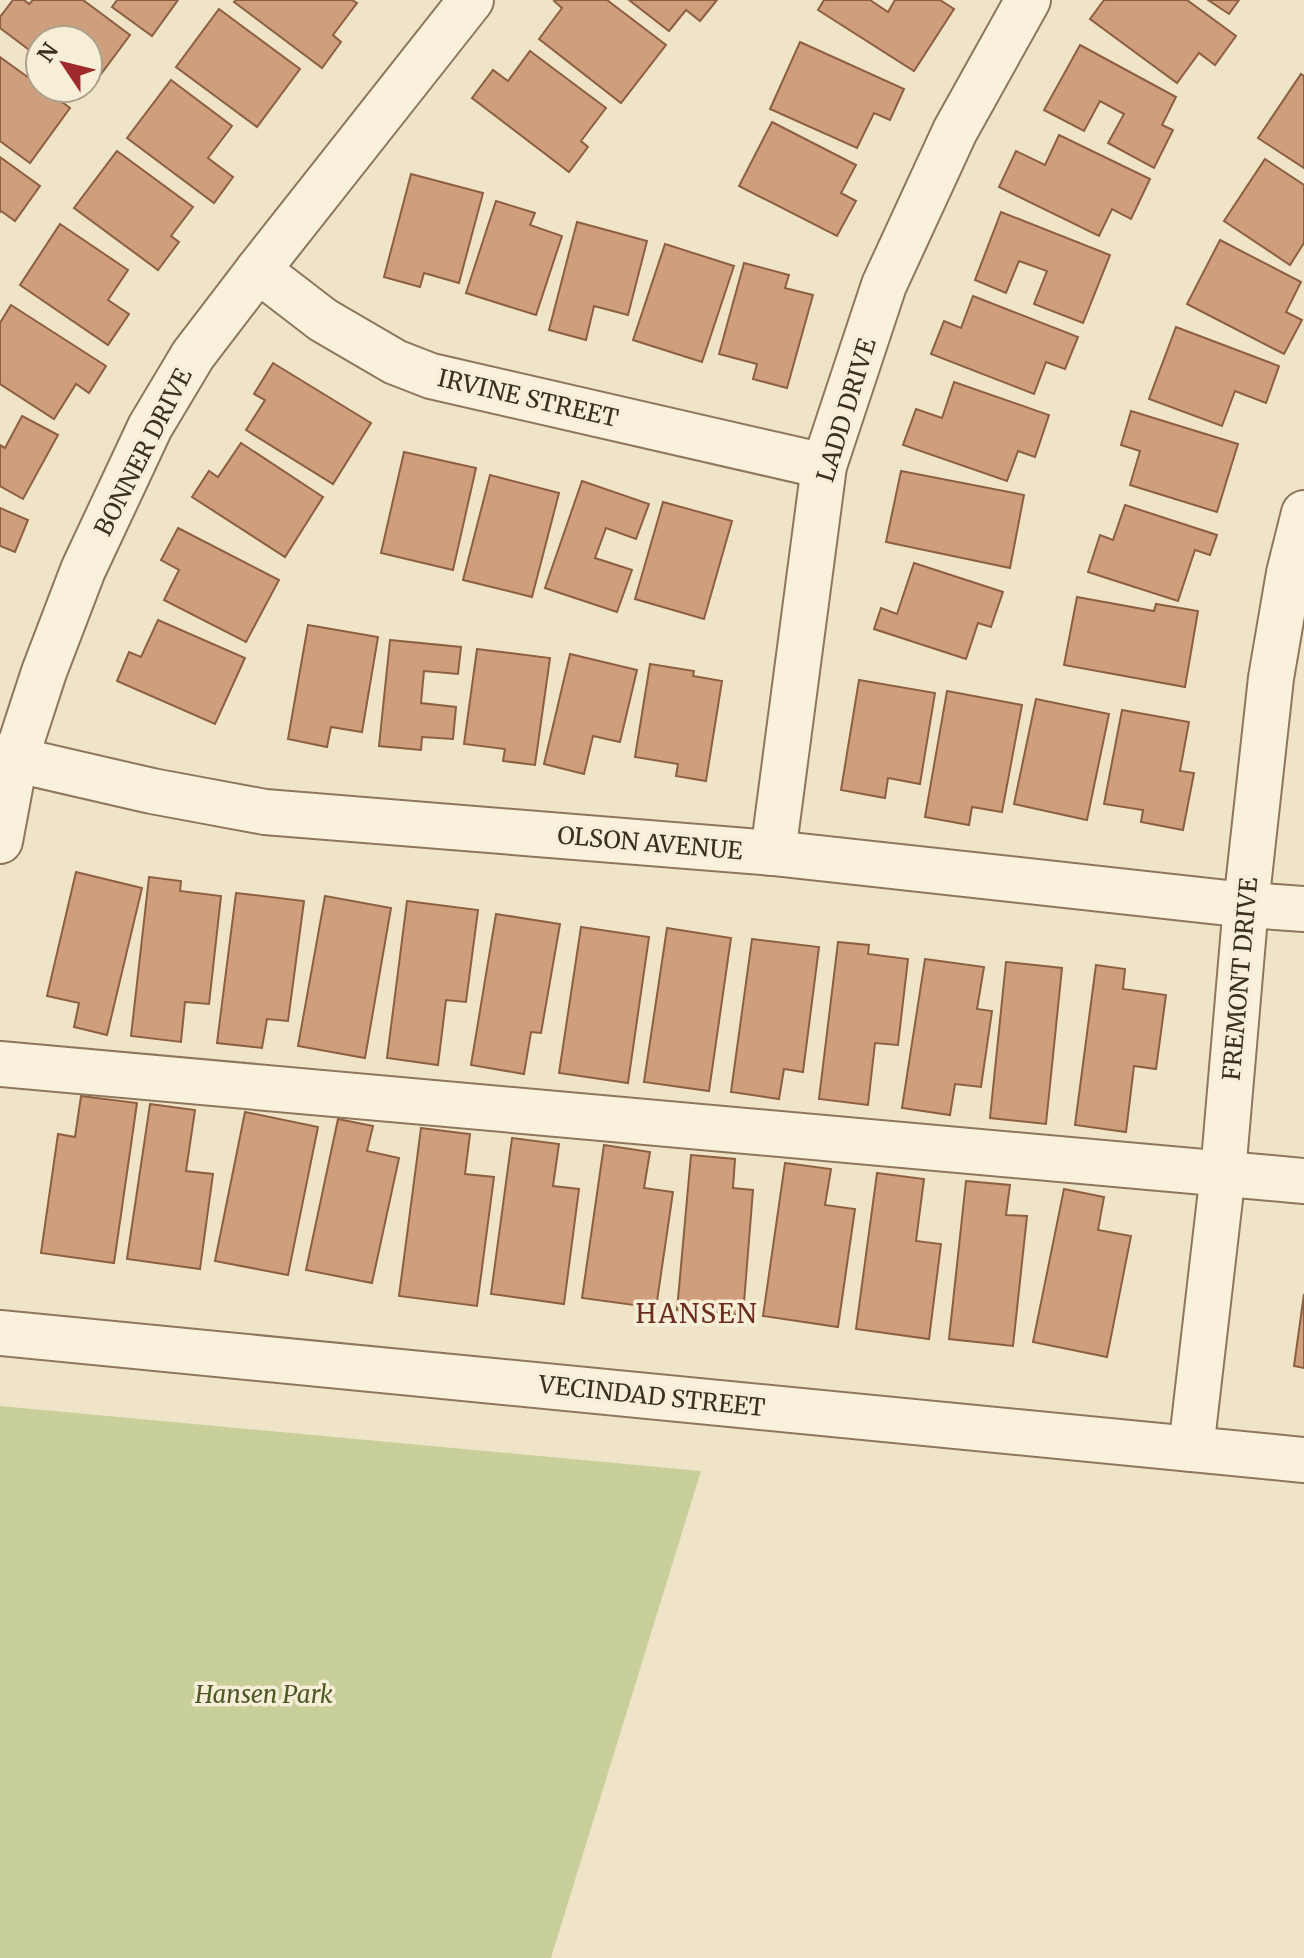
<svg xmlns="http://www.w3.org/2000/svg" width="1304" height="1958" font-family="Merriweather,serif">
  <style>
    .green { fill: #c9cf9b }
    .building { fill: #cf9f7d; stroke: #8d5f41; stroke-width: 2 }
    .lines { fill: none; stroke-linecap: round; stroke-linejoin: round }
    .minor-casing { stroke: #8d765c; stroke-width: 48 }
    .minor { stroke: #faf1dc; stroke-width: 44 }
    .labels { text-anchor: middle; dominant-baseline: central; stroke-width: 7; stroke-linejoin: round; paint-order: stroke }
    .street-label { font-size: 24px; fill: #3d2e20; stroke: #f7eed8 }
    .park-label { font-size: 24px; font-style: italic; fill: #4d5a26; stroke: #f7eed8 }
    .neighbourhood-label { font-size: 26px; letter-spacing: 2px; fill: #6b2e1e; stroke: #f7eed8 }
  </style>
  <rect width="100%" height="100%" fill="#f0e4c8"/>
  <polygon class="green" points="0,1406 701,1471 551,1958 0,1958"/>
  <g class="building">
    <polygon points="13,0 24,0 29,4 33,0 83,0 130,35 87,93 81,88 88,88 88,40 40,40 40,58 0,28 0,17"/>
    <polygon points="117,0 178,0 152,36 112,7"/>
    <polygon points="236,0 352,0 357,3 333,35 341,42 322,68 234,2"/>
    <polygon points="555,0 607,0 666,45 621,103 539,39 562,8 554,1"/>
    <polygon points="629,0 717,0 700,21 686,10 669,31"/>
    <polygon points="824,0 870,0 888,12 895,0 940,0 954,9 914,71 818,10"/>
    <polygon points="1104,0 1187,0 1236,36 1215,65 1199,53 1177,83 1090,19"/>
    <polygon points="1208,0 1239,0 1229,14"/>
    <polygon points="219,9 300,69 257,127 176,67"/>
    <polygon points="800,42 904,89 890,120 874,113 857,148 770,109"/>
    <polygon points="1080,45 1176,97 1162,125 1173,130 1154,168 1108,143 1124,114 1100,101 1084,131 1044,110"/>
    <polygon points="530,51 606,108 581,141 588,147 569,172 472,98 493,70 508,81"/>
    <polygon points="0,57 40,86 40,88 43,88 70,108 30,163 0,141"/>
    <polygon points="1301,74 1304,76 1304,168 1258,138"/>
    <polygon points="171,80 232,126 208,158 233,177 214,203 127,138"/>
    <polygon points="772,122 856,165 841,193 856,201 837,236 739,186"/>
    <polygon points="1059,135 1150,179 1131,219 1112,209 1099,236 999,187 1016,151 1045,165"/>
    <polygon points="117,151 193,207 171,236 179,242 158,270 74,208"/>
    <polygon points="0,157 40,186 15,221 1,211 0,212"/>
    <polygon points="1265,159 1304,185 1304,243 1290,265 1224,221"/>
    <polygon points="411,174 483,193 459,283 424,273 420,287 384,277"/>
    <polygon points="496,201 535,213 530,225 562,236 536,315 466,293"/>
    <polygon points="1001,212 1110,255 1083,323 1034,304 1047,271 1019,261 1006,293 975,280"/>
    <polygon points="577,222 647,241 628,315 594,306 586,340 549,330"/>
    <polygon points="60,224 128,270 108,300 129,314 108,345 20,285"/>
    <polygon points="1220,240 1301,282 1286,312 1302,320 1284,354 1187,304"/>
    <polygon points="665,244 734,266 702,362 633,340"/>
    <polygon points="744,263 789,275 785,288 813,295 787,388 753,379 757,364 719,354"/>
    <polygon points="973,296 1078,337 1065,369 1046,362 1034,394 931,354 944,321 961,328"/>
    <polygon points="11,305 106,366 89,393 76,384 54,419 0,384 0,323"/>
    <polygon points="1176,327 1279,366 1266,403 1235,391 1222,426 1149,399"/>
    <polygon points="273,363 371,423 333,484 246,430 265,400 254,394"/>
    <polygon points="954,382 1049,415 1035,457 1018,451 1007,481 903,445 916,409 942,418"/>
    <polygon points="1131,411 1238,444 1217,512 1130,485 1140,451 1121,445"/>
    <polygon points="22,416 58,435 23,499 0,486 0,445 5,448"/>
    <polygon points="241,443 323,497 285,557 192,497 209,471 218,477"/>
    <polygon points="404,452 476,468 453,570 381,553"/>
    <polygon points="901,471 1024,495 1010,568 886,542"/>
    <polygon points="490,475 559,493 532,597 463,580"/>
    <polygon points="582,481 649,504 636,539 606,528 595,558 632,570 617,612 545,588"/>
    <polygon points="663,502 732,521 704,619 635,599"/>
    <polygon points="1125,505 1217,535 1210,555 1195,550 1178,601 1088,572 1100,535 1113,540"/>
    <polygon points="0,508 28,520 15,552 0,546"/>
    <polygon points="178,528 279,580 246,642 164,600 179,570 161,560"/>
    <polygon points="914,563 1003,592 991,627 978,623 966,659 874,629 881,608 897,614"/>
    <polygon points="1077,597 1154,611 1156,604 1198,611 1185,687 1064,665"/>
    <polygon points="158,620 245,658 215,724 117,681 129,652 141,657"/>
    <polygon points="308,625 378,637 362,732 331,727 327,747 288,739"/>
    <polygon points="390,640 461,647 458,674 424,671 421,703 456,707 453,739 422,737 421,750 379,746"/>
    <polygon points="477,649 550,658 535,765 503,761 505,749 464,744"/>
    <polygon points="570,654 637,670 620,742 593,736 584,774 544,764"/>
    <polygon points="650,664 694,671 693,676 722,681 706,781 676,776 678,764 635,757"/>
    <polygon points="859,680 935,693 920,784 888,778 885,798 841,790"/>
    <polygon points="947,691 1022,705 1002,812 972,807 969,825 925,817"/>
    <polygon points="1036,699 1109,714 1087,820 1014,804"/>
    <polygon points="1122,710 1189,722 1180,771 1194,773 1183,830 1141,822 1143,810 1104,804"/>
    <polygon points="76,872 142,888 107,1035 74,1027 79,1003 47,996"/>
    <polygon points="149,877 181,881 180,891 221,896 209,1004 185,1002 181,1042 131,1036"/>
    <polygon points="236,893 304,901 288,1021 267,1019 262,1048 217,1043"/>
    <polygon points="325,896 391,908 365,1058 298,1046"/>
    <polygon points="407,901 478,910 466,1002 446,1000 438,1065 387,1058"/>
    <polygon points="496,914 560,924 541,1033 531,1032 524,1074 471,1065"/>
    <polygon points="581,927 649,937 628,1083 559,1073"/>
    <polygon points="667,928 731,938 709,1091 644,1082"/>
    <polygon points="752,939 819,947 803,1072 784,1069 779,1099 731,1092"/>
    <polygon points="838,942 869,945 868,954 908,959 898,1045 875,1043 868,1105 819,1099"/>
    <polygon points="925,959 984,967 977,1009 992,1011 981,1087 955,1084 950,1115 902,1108"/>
    <polygon points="1006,962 1062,968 1046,1124 990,1118"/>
    <polygon points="1096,965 1125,969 1123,989 1166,995 1156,1069 1134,1066 1126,1132 1075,1125"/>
    <polygon points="81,1096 137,1103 114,1263 41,1253 58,1134 75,1137"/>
    <polygon points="150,1104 195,1110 186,1171 213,1174 200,1269 127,1259"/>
    <polygon points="245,1112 318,1127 288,1275 215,1261"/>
    <polygon points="338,1119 373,1126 367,1151 399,1158 372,1283 306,1270"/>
    <polygon points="421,1128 470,1134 465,1174 494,1177 477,1306 399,1296"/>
    <polygon points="512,1138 559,1144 553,1186 579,1189 564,1304 491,1294"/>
    <polygon points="604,1145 650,1152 644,1188 673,1192 656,1308 582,1298"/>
    <polygon points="691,1155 735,1159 733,1188 753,1190 743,1315 677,1310"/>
    <polygon points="785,1163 831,1169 825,1205 855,1209 838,1327 763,1316"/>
    <polygon points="877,1173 924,1179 916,1241 941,1244 929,1339 856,1329"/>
    <polygon points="966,1181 1010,1185 1006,1215 1027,1216 1013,1346 949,1339"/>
    <polygon points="1064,1189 1104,1197 1098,1230 1131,1236 1107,1357 1033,1342"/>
    <polygon points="1304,1294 1304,1368 1294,1366"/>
  </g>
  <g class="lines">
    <g class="minor-casing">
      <g id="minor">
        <polyline points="258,270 323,320 395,362 431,376 824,466"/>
        <polyline points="0,756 152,791 265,812 773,853 1246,905 1304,909"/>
        <polyline points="0,841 15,761 44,672 83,570 150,427 193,355 258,270 471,0"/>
        <polyline points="773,853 824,466 884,285 955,131 1028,0"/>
        <polyline points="0,1064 1304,1181"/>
        <polyline points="0,1333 1304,1460"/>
        <polyline points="1191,1449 1223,1173 1246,905 1271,678 1289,573 1304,513"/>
      </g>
    </g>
    <use href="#minor" class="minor"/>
  </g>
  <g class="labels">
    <g class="street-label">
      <text transform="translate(528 398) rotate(13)">IRVINE STREET</text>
      <text transform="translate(846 410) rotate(-73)">LADD DRIVE</text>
      <text transform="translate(143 452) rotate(-63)">BONNER DRIVE</text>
      <text transform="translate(650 843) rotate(5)">OLSON AVENUE</text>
      <text transform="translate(1240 979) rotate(-85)">FREMONT DRIVE</text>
      <text transform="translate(652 1396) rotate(6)">VECINDAD STREET</text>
    </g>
    <g class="park-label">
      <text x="264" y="1694">Hansen Park</text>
    </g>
    <g class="neighbourhood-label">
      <text x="697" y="1313">HANSEN</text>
    </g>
  </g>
  <g transform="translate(64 64) rotate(305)"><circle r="38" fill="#f7eed8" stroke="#ada18e" stroke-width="2"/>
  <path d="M0-6L14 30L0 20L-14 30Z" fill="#9e2a2b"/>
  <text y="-12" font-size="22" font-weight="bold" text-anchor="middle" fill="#3d2e20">N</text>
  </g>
</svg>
